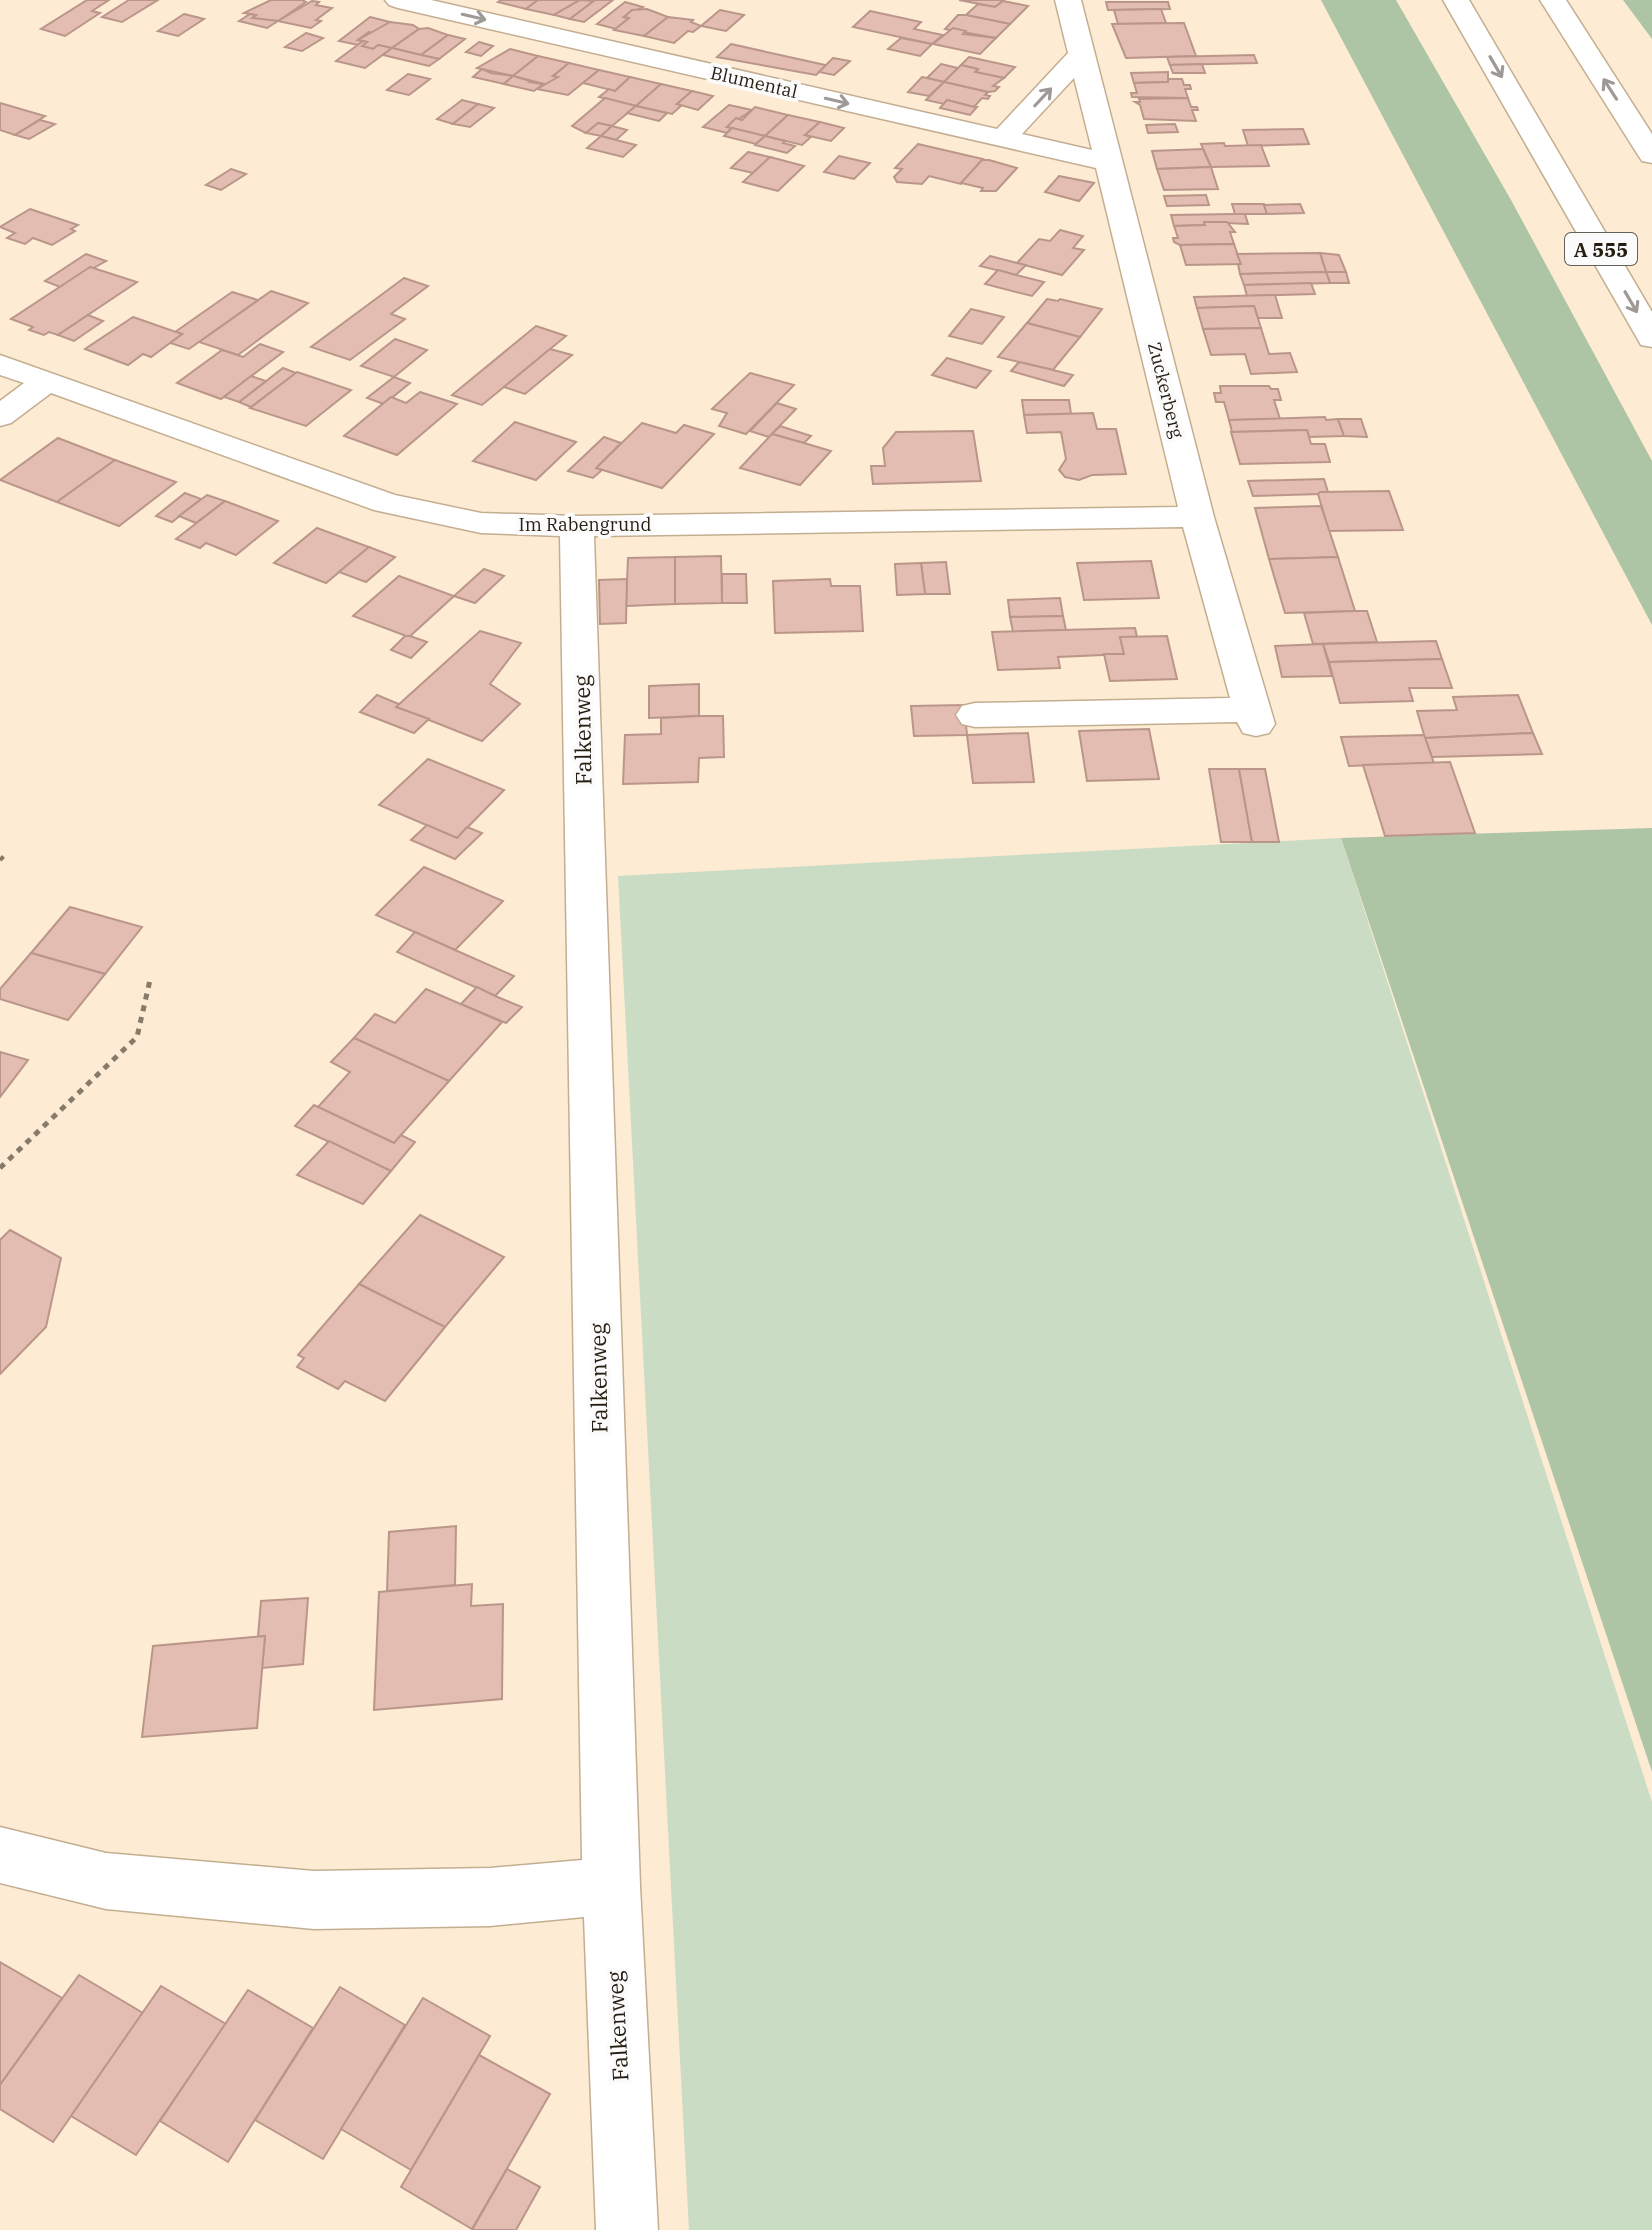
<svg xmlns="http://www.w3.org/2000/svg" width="1652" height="2230" font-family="'IBM Plex Serif',serif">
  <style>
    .green { fill: #cadcc4 }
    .forest { fill: #adc5a5 }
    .building { fill: #e3bdb1; stroke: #ba968a; stroke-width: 2 }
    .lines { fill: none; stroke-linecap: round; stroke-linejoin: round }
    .minor-casing { stroke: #c4ae91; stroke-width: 3 }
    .highway-casing { stroke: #c4ae91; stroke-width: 3 }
    .path-far1 { stroke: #867a69; stroke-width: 4; stroke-dasharray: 5 5; stroke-linecap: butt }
    .path { stroke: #867a69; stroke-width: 5; stroke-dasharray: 6 6; stroke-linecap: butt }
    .minor { fill: #fff; fill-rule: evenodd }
    .highway { fill: #fff; fill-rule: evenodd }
    .oneway { stroke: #9d9994 }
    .labels { text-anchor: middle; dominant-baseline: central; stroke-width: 8; stroke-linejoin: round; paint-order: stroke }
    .far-street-label { font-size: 18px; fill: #251d12; stroke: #fbfbfb }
    .shield { fill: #fbfbfb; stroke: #656058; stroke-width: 2 }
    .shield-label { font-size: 20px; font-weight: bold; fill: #251d12 }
    .street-label { font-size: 22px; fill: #251d12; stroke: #fbfbfb }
  </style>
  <rect width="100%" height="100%" fill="#fdebd3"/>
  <polygon class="green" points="1341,838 1652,1802 1652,2230 689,2230 618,876"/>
  <g class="forest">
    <polygon points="1321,0 1396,0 1511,200 1652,461 1652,625"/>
    <polygon points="1623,0 1652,0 1652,39"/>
    <polygon points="1652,828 1652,1772 1341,838"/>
  </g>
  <g class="building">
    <polygon points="87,0 109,0 92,11 100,13 65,36 41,29"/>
    <polygon points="129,0 158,0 122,22 102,17"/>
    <polygon points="271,0 302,0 306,2 278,21 252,18 256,15 244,13"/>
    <polygon points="501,0 538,0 526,9 498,2"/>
    <polygon points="538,0 580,0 554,15 526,9"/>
    <polygon points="580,0 594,1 570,19 554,15"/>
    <polygon points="613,0 584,22 570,19 595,0"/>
    <polygon points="959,0 1004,0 995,7"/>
    <polygon points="312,1 319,2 316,5 332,8 316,20 321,21 311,28 278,21"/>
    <polygon points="1003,1 1028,6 1010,24 966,15 978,4 995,7"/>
    <polygon points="625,2 643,7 624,17 629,18 616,29 597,24"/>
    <polygon points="1106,2 1168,2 1170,9 1108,10"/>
    <polygon points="647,9 668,17 644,36 614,30 629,18 624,17 632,10"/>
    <polygon points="1161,9 1166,23 1118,24 1114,10"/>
    <polygon points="720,10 744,15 726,31 701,26"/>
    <polygon points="870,11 921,22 914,29 943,35 932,44 853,27"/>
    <polygon points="184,14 204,19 178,36 158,31"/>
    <polygon points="250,14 256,15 252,18 278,21 267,28 239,21"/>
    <polygon points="958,15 966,15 1010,24 996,38 945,29"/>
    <polygon points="370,17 390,22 374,34 369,32 358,40 363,41 358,45 339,41"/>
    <polygon points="668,17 693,20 691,22 701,26 693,32 688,31 674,43 644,36"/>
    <polygon points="390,22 413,25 419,29 392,48 378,45 373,49 362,46 367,42 358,40"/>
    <polygon points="1184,23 1196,56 1126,58 1112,24"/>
    <polygon points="428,28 448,35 421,55 392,48 419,29"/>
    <polygon points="953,28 966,31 963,34 996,38 980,54 933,44"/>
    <polygon points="306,33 323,38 302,51 285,47"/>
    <polygon points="448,35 465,39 439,59 421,55"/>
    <polygon points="901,38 932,44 920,56 888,49"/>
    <polygon points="363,41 367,42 362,46 373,49 378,45 392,48 365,68 336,61"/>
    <polygon points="479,42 493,46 481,56 466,52"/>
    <polygon points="731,44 825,65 826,66 816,75 717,57"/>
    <polygon points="392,48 421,55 439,59 429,66 383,55"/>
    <polygon points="510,49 538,56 513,76 477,68"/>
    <polygon points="1254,55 1257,63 1170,65 1167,57"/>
    <polygon points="538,56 569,63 553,76 558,77 548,85 513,76"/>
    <polygon points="969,57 1015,67 1004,78 975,72 978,69 961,65"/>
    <polygon points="833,58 850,61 834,75 819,72"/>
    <polygon points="569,63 599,70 568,95 537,89 558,77 553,76"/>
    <polygon points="941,64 958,68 944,82 927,78"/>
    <polygon points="1202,64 1205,73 1173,73 1170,65"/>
    <polygon points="961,65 978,69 975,72 1004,78 993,86 999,87 995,91 988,92 944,82"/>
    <polygon points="482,69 491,73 513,76 504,84 473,77"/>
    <polygon points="599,70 630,77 615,91 583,83"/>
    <polygon points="1168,72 1168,82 1134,83 1131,73"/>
    <polygon points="408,74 430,79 409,95 387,90"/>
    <polygon points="513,76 530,81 529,82 543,84 534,91 504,84"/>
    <polygon points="630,77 661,84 636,106 599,97 609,89 615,91"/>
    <polygon points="922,77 927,78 944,82 929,96 908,92"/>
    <polygon points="1168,79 1182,79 1184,85 1190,85 1191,89 1185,89 1188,98 1132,97 1131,93 1137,93 1134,83 1168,82"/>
    <polygon points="944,82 988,92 985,95 990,96 988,99 982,98 974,107 947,100 944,104 926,100"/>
    <polygon points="661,84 692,91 677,104 682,105 672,114 636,106"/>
    <polygon points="692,91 713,96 698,110 677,104"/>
    <polygon points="605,98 636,106 612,126 598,123 586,133 572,126"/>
    <polygon points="1188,98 1191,107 1197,107 1198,110 1192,110 1196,121 1144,119 1140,105 1135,102 1140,102 1139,99"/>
    <polygon points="462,100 478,104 453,124 437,119"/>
    <polygon points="947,100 974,107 977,107 970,115 940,108"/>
    <polygon points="0,103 45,116 15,135 0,130"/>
    <polygon points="478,104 494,108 470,127 453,124"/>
    <polygon points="729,105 752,110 727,127 732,128 727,133 703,127"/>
    <polygon points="636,106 667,113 659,121 627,113"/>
    <polygon points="755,107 788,115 765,136 727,127 736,118 742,120"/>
    <polygon points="788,115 820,122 805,135 811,137 802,145 765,136"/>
    <polygon points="40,120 55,124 29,139 15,135"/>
    <polygon points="820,122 844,128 831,141 805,135"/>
    <polygon points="598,123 612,126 601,136 586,133"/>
    <polygon points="1175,124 1178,132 1148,133 1146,125"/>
    <polygon points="612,126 627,130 616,140 601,136"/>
    <polygon points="732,128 765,136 756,144 724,136"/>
    <polygon points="1303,129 1309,144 1248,146 1243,130"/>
    <polygon points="601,136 616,140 636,145 623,157 587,148"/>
    <polygon points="765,136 785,141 783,143 795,146 787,153 755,145"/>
    <polygon points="1224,143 1225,146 1261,145 1269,166 1211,167 1201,144"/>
    <polygon points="918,144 983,159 961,184 929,176 922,184 897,182 894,177 902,169 895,168"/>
    <polygon points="1203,149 1211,167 1157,169 1152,151"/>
    <polygon points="748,152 770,157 753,173 731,168"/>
    <polygon points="839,156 870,163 854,179 824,172"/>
    <polygon points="770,157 804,166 778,191 743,182"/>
    <polygon points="982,160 989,160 1017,168 996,191 981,191 983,188 961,183"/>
    <polygon points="1211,167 1218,189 1164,190 1157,169"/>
    <polygon points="231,169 246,174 221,190 206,185"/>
    <polygon points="1059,176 1094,183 1079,201 1045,192"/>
    <polygon points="1206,195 1209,205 1167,206 1164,196"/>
    <polygon points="1232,204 1264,204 1267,214 1235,214"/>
    <polygon points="1300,204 1304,213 1267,214 1264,205"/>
    <polygon points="30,209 78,225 71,229 75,231 52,245 33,238 25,244 7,238 15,233 0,227"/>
    <polygon points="1235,214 1245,214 1248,224 1204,222 1205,225 1174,226 1171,215"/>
    <polygon points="1204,222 1227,222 1235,232 1230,232 1234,244 1180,245 1174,242 1173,238 1178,238 1174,226 1205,225"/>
    <polygon points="1060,230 1083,236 1073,248 1084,250 1062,275 1017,263 1039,239 1050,241"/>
    <polygon points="1234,244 1241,264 1186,265 1180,245"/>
    <polygon points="1320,253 1339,255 1346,272 1326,272"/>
    <polygon points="1320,253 1326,272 1240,274 1238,264 1241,264 1237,254"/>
    <polygon points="86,254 106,261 60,287 45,281"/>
    <polygon points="990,256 1017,263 1026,265 1016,275 980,266"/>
    <polygon points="90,267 137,282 58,335 49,332 44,335 29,330 33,327 11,319"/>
    <polygon points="998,270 1016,275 1044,282 1032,296 985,284"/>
    <polygon points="1326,272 1346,272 1349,283 1330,283"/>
    <polygon points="1326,272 1330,283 1244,285 1240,274"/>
    <polygon points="404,278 428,286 391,314 405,319 350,360 311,347"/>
    <polygon points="1311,283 1315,294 1247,296 1244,285"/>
    <polygon points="271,291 308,303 238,355 199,342"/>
    <polygon points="232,292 258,300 189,349 170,343 182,334 175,332"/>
    <polygon points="1275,295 1282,318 1258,318 1254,306 1197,308 1194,297"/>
    <polygon points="1047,299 1058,301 1060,299 1102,309 1080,337 1027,323"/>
    <polygon points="1254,306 1261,328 1203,329 1197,308"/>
    <polygon points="971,309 1004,317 982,344 949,336"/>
    <polygon points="88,315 103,321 74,341 58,335"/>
    <polygon points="133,317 182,334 151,357 143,354 128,365 85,349"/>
    <polygon points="1027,323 1080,337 1053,370 998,357"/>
    <polygon points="536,326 566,336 482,405 452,395"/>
    <polygon points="1261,328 1269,354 1290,353 1297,372 1251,374 1245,354 1211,355 1203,329"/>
    <polygon points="395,339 427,350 394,377 361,366"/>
    <polygon points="260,344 283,352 221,399 177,383 222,350 243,357"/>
    <polygon points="550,349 572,355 525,394 504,387"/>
    <polygon points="947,358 991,371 976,388 932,375"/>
    <polygon points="1019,362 1053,370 1073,375 1064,386 1011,371"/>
    <polygon points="283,368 296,373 251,407 239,402"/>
    <polygon points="297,372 351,390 306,426 250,408"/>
    <polygon points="750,373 794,385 746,434 719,426 727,413 712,409"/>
    <polygon points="251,376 266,381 239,402 224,397"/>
    <polygon points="394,377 410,383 384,404 367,398"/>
    <polygon points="1220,386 1269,386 1271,389 1278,389 1281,400 1274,400 1280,419 1229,420 1224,402 1216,402 1214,393 1221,393"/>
    <polygon points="420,392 457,404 397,455 344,436 391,397 406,403"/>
    <polygon points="1022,400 1069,400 1071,414 1024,415"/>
    <polygon points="777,403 796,409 769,437 750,431"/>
    <polygon points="1093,413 1097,429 1116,429 1126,474 1092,475 1079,480 1065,477 1059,470 1066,459 1061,432 1027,433 1024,415"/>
    <polygon points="1325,417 1326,420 1338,419 1344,436 1309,437 1307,430 1232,432 1229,420"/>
    <polygon points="1338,419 1361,419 1367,437 1344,436"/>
    <polygon points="515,422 576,442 536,480 473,461"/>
    <polygon points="642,423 676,433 684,425 714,434 662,488 596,468"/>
    <polygon points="780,426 811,436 804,443 772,434"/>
    <polygon points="1307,430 1311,444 1325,444 1330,462 1240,464 1231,432"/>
    <polygon points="973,431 981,481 873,484 871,466 885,466 883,448 896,432"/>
    <polygon points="772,434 804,443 831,451 800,485 740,468"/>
    <polygon points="604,437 621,443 596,468 602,470 593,478 568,471"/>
    <polygon points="58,438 115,460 57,502 0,480"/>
    <polygon points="115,460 176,482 119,526 57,502"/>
    <polygon points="1324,479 1328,492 1321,494 1253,496 1248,481"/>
    <polygon points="1389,491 1403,530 1329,531 1318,494 1320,492"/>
    <polygon points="185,493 201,499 172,522 156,516"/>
    <polygon points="207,495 225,501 196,523 179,516"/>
    <polygon points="225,501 278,521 236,555 206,543 200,548 176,539"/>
    <polygon points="1321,506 1338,557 1269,559 1255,508"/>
    <polygon points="317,528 369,547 326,583 274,563"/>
    <polygon points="369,547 395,557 366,582 339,572"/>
    <polygon points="721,556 722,603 675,604 675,557"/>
    <polygon points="675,557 675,604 626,606 628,558"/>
    <polygon points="1338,557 1355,611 1285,613 1269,559"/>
    <polygon points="1151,561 1159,598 1084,600 1077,563"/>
    <polygon points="946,562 950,594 925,594 921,563"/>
    <polygon points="921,563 925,594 897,595 895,564"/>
    <polygon points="484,569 504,576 475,603 454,596"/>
    <polygon points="722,574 746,574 747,603 722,603"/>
    <polygon points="399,576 454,596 409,637 353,616"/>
    <polygon points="627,579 626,623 600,624 599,580"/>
    <polygon points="830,579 831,586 860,586 863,631 775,633 773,581"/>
    <polygon points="1060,598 1063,616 1010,617 1008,600"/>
    <polygon points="1355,611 1367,611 1377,642 1313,644 1304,613"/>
    <polygon points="1063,616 1066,630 1013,632 1010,617"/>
    <polygon points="1135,628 1137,637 1120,637 1124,654 1058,657 1060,668 998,670 992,632"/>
    <polygon points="480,631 521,643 490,684 520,704 482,741 396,707"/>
    <polygon points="405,636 410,636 427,642 411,658 391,650"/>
    <polygon points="1167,636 1177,679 1110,681 1104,654 1124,654 1120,637"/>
    <polygon points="1436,641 1442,659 1329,662 1323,644"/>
    <polygon points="1323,644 1332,676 1282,677 1275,646"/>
    <polygon points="1442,659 1452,688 1409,688 1413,701 1340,703 1329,662"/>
    <polygon points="699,684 699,716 649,718 649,686"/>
    <polygon points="377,695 399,704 396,707 429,719 414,733 360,712"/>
    <polygon points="1518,695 1533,733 1425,738 1417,711 1457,710 1453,697"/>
    <polygon points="964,705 967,735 914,736 911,706"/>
    <polygon points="699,716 723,716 724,757 699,758 698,782 623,784 625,735 661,734 661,718"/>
    <polygon points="1149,729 1159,779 1087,781 1079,731"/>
    <polygon points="1028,733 1034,782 973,783 967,735"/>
    <polygon points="1533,733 1542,754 1432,757 1425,738"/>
    <polygon points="1424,735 1434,763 1349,766 1341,737"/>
    <polygon points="428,759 504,790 457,838 379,805"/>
    <polygon points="1450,762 1475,833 1385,836 1363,765"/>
    <polygon points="1209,769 1239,769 1252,842 1221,842"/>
    <polygon points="1239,769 1265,769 1279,842 1252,842"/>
    <polygon points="427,825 457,838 467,827 482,833 455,859 411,840"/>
    <polygon points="424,867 503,901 455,950 376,915"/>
    <polygon points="70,907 142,927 105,974 31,953"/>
    <polygon points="415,932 455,950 514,976 495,996 397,952"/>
    <polygon points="31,953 105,974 68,1020 0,999 0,989"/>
    <polygon points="477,987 495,996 522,1007 506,1023 461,1004"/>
    <polygon points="426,989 502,1022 449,1081 354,1038 375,1014 395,1023"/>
    <polygon points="354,1038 449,1081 394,1143 318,1107 350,1072 331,1062"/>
    <polygon points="0,1052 28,1060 0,1097"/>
    <polygon points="314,1105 394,1143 401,1135 415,1142 391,1171 295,1126"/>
    <polygon points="329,1141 391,1171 363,1204 297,1175"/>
    <polygon points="420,1215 504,1257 445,1327 359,1284"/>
    <polygon points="10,1230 61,1258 46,1327 0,1374 0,1240"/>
    <polygon points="359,1284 445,1327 385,1401 345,1381 338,1389 297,1367 304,1358 298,1355"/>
    <polygon points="456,1526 455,1585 387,1591 389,1532"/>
    <polygon points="472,1584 471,1606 503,1604 502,1699 374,1710 379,1592"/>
    <polygon points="308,1598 303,1664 262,1668 265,1636 258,1637 261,1601"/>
    <polygon points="265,1636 257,1728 142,1737 153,1646"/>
    <polygon points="0,1962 62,1998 0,2085"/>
    <polygon points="79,1975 143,2013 53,2142 0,2109 0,2085"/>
    <polygon points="161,1986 226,2024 136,2155 71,2116"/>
    <polygon points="340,1987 405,2025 323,2159 255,2120"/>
    <polygon points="248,1990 313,2028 228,2162 160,2121"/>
    <polygon points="423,1998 490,2036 411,2170 341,2129"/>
    <polygon points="479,2055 550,2094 472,2229 401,2187"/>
    <polygon points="507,2169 540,2187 516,2230 472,2230"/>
  </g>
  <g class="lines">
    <g class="minor-casing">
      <path id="minor" d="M385,0H431L997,129L1068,53L1055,0H1081L1214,517L1275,724L1269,733L1256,736L1243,733L1237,722L975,727L962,724L956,715L962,706L975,703L1230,698L1183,527L594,536L640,1886L658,2230H596L584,1917L490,1926L314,1929L106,1909L0,1883V1827L106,1853L314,1871L490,1868L582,1860L560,536L481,533L374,510L51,393L11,423L0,426V401L24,383L0,375V355L395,495L481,513L577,516L1178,507L1096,168L398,8L389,5ZM1074,78L1092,150L1022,134Z"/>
    </g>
    <g class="highway-casing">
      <g id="highway">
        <polygon points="1443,0 1469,0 1652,312 1652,347 1641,345 1637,338"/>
        <polygon points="1540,0 1566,0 1652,134 1652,163 1642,161 1638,155"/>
      </g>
    </g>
    <polyline class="path-far1" points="0,860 6,854"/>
    <polyline class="path" points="0,1168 137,1037 150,980"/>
    <use href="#minor" class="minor"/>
    <use href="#highway" class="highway"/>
  </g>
  <defs><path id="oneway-shaft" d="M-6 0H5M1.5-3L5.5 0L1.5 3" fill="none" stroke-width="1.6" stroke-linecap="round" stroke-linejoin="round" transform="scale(2)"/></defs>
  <g class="oneway">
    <use href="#oneway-shaft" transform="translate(474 17) rotate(13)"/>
    <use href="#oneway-shaft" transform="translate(1496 67) rotate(60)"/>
    <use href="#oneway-shaft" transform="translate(1610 89) rotate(-123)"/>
    <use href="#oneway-shaft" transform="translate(1043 97) rotate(-47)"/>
    <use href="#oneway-shaft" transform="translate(837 101) rotate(13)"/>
    <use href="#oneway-shaft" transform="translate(1631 302) rotate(60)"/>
  </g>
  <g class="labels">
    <g class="far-street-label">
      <text transform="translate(754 82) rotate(13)">Blumental</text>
      <text transform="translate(1166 390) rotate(76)">Zuckerberg</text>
      <text x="585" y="524">Im Rabengrund</text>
    </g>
    <rect class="shield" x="1565" y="233" width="72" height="32" rx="6"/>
    <g class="shield-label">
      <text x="1601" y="249">A 555</text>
    </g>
    <g class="street-label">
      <text transform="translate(582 730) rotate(-91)">Falkenweg</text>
      <text transform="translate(598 1378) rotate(-91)">Falkenweg</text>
      <text transform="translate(617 2026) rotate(-93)">Falkenweg</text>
    </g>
  </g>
</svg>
